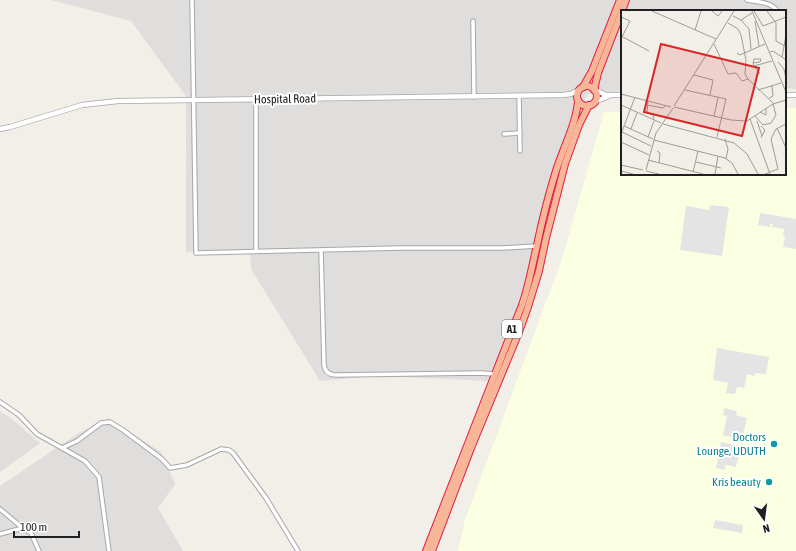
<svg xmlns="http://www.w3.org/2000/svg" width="796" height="551" font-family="'Asap Condensed',sans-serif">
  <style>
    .residential { fill: #dfdedd }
    .education { fill: #fbffe2 }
    .parking { fill: #e4e4e4 }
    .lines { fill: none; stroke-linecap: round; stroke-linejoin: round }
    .minor-casing { stroke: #a7a7a7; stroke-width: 5.5 }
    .tertiary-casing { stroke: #a7a7a7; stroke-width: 6 }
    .trunk-casing { stroke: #e41e47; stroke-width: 8 }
    .minor { stroke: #fff; stroke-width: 3.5 }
    .tertiary { stroke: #fff; stroke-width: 4.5 }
    .trunk { stroke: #f6b697; stroke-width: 6 }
    .culture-dot { fill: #0f9aa8; stroke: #fff; stroke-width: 1.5 }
    .labels { text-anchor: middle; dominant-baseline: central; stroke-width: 4; stroke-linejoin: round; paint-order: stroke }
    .shield { fill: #fff; stroke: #636363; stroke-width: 1 }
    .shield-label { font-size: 11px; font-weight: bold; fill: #202020 }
    .street-label { font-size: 12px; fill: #202020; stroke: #fff }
    .culture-label { font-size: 12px; fill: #0d838f; stroke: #fff; text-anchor: end }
    .inset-road { fill: none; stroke: #9d9c97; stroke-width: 1 }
    .view { fill: #d62828; fill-opacity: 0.15; stroke: #d62828; stroke-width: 2 }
    .inset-edge { fill: none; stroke: #202020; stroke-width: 2 }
  </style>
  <rect width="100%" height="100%" fill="#f1efe7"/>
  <g class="residential">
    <polygon points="51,0 796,0 796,89 785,88 785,11 622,11 622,93 588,94 585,99 521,320 488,381 376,376 320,381 251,269 250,250 186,252 186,96 131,21"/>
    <polygon points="0,411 13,420 40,443 0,472"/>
    <polygon points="108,418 161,452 175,484 158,508 183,551 0,551 0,486 77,434"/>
  </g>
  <polygon class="education" points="785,108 796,108 796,551 458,551 465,520 562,259 604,112 622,112 622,174 785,174"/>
  <g class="parking">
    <polygon points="710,205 729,207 722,256 680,250 686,206 709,210"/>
    <polygon points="760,213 796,219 796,249 783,247 785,236 783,235 784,229 772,227 773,224 770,224 770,227 758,225"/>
    <polygon points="717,348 769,357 766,374 755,373 755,376 747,374 744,388 737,387 735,394 726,393 728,383 713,380"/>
    <polygon points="724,408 737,411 736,415 747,418 742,440 723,435 727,416 723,415"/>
    <polygon points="721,442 741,446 736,467 726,465 724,470 716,468"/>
    <polygon points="715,520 743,525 742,533 713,528"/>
  </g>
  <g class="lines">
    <g class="minor-casing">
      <g id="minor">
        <polyline points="192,0 196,253 400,248 503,248 537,246"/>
        <path d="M747,0C757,2 772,2 777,11"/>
        <polyline points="473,21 474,97"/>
        <polyline points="519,96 520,151"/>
        <polyline points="256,99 256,251"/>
        <polyline points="504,134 520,133"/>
        <path d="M321,250L324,365C325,372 330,375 336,375L480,373L495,374"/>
        <polyline points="0,402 19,415 37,434 62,448 77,441 101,423 110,422 123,430 162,459 170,468 187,465 221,449 229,450 233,453 266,498 298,551"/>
        <polyline points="62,448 85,461 99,477 109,551"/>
        <polyline points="0,509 19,525 31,533 39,551"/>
        <polyline points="0,534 23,528"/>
      </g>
    </g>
    <g class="tertiary-casing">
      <g id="tertiary">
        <polyline points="595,90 606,95 622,95"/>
        <polyline points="785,95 796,95"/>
        <polyline points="594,102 609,96"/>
        <polyline points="0,129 10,127 82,105 118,101 563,95 571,94 579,90"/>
      </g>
    </g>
    <g class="trunk-casing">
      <g id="trunk">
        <polyline points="622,11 626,0"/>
        <circle cx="587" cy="96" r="10"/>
        <polyline points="583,87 592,71 620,0"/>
        <polyline points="594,90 598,73 622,11"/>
        <path d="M426,551L522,305C529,285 532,266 537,245C542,221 548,197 555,174C562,150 576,125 578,101"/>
        <polyline points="432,551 471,448 519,332 527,310 539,271 546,238 565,164 579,125 589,105"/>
      </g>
    </g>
    <use href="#minor" class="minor"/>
    <use href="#tertiary" class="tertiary"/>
    <use href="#trunk" class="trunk"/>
  </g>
  <g class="culture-dot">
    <circle cx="774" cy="444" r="4"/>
    <circle cx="769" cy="482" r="4"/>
  </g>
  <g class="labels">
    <rect class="shield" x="502" y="320" width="20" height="18" rx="3"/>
    <g class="shield-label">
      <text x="512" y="329">A1</text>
    </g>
    <g class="street-label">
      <text transform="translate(285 99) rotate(-1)">Hospital Road</text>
    </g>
    <g class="culture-label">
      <text x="766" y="437">Doctors<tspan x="766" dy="14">Lounge, UDUTH</tspan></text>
      <text x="761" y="482">Kris beauty</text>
    </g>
  </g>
  <g transform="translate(621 10)">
    <rect width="165" height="165" fill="#f1efe7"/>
    <path class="inset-road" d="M31,1L95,29M91,1L97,6L101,1M131,1L165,82M133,1L142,16L165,7M146,1L155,13V31L164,36M112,6L120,10L128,19L130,39M0,7L9,11L1,27M120,10L131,3M134,11L138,36M107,13L117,19L120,25L125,50L124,64L127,69M74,20L80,1M0,26L28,41M93,34L107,64L115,63L121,71L127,69L153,94M149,42L152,41L165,50M116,43L119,45L144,34M161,47L165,25M137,49H133L132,54L139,64M157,52L163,59L165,69M132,53L139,52L140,49H137M133,56L151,51M73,65L92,70L89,85M64,80L105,89L96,127M137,80L160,73M0,84L50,97M148,88L152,86L151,76M27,91L26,102L32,105L33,110M0,95L40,113M26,95L42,98L45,95M53,96L113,1M53,97L110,110L126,111L152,94L165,90M139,102L145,105V98M93,106L97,88M134,106L142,115L150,113L155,105L152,94M129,109L149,164M136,111L141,126M42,114L113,133L126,144L137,164M3,116L32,129M140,116L144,120L140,128M156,118L165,138M10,119L16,103M1,122L30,136M0,124L14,87M27,127L33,111M104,129L107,139L105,149M33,130L104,148L111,153L117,164M0,132L28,145M36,141L39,143L38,153M27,150L82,164M75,152L100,158M0,155L22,160M25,160L35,123L52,98M0,161L12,164M25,161L38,164M72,162L77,141M94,164L97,146M144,164L157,159L150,129L155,119L165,114"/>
    <path class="view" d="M40,34L138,58L121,126L23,102Z"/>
    <rect width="165" height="165" class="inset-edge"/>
  </g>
  <g transform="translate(764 519) rotate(166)" stroke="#ffffff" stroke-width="3" paint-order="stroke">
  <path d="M0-3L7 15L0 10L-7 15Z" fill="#202020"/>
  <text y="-6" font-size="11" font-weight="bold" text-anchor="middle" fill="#202020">N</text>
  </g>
  <path d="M14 531v6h65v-6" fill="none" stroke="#202020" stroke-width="2"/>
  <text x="20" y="531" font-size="12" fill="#202020" stroke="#ffffff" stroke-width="3" paint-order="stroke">100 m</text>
</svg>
